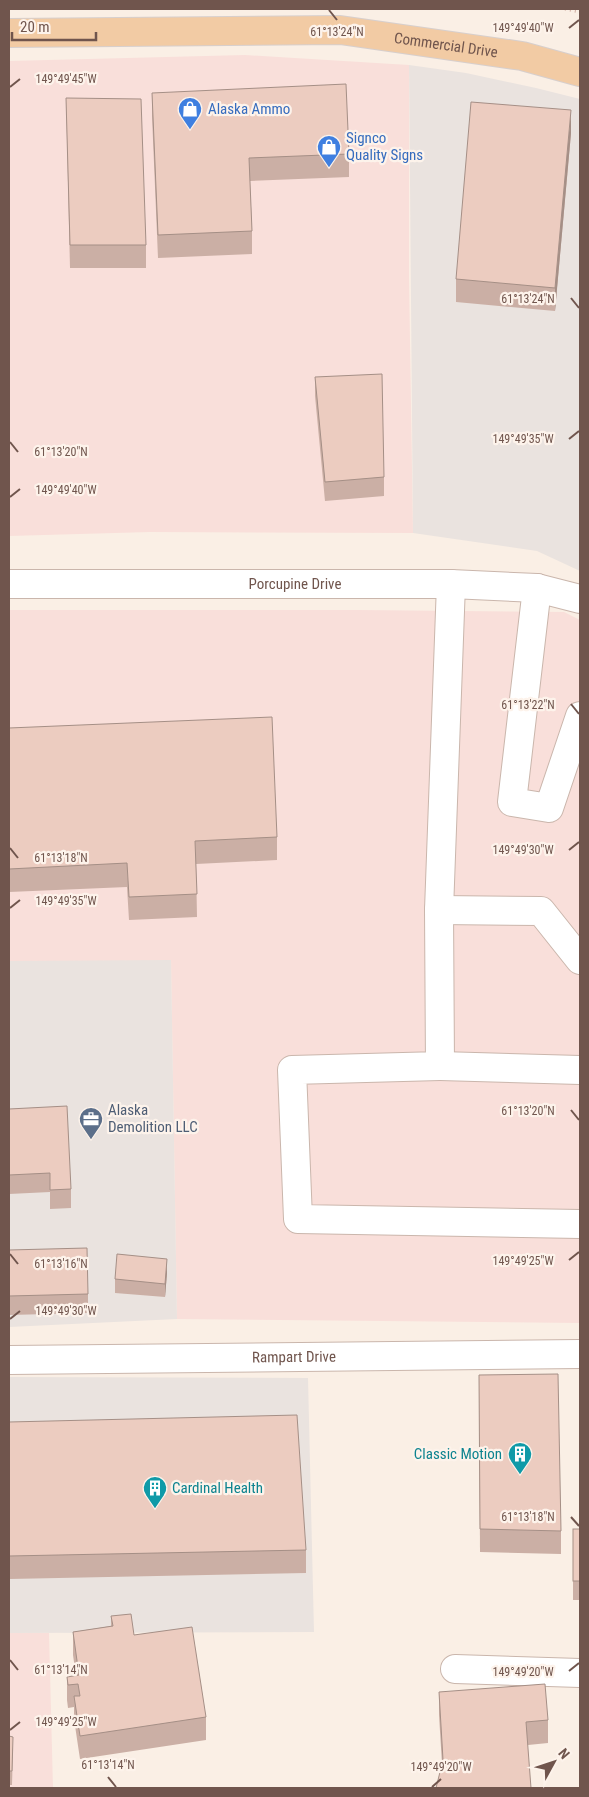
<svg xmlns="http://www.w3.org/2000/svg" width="589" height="1797" font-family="'Roboto Condensed',sans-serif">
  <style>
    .commercial { fill: #f9dfda }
    .industrial { fill: #eae3df }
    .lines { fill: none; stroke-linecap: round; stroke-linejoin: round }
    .minor-casing { stroke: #cab6ac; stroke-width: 30 }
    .major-casing { stroke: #d7cfcd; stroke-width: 30 }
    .path { stroke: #d1afa3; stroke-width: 3; stroke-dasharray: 1 4; stroke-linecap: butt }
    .minor { stroke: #fff; stroke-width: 28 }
    .major { stroke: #f2cba4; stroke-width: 28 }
    .wall { fill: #cbafa5 }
    .shaded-wall { fill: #a58f86 }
    .building { fill: #ecccc0; stroke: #a58f86 }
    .ticks { fill: none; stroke: #70554d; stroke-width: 2 }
    .labels { text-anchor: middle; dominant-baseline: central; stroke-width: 4.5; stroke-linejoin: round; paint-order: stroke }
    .street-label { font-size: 15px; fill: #70554d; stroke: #fdf3eb }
    .shop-label { font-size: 15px; fill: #366cbe; stroke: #fdf3eb; text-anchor: start }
    .service-label { font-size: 15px; fill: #4e5e75; stroke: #fdf3eb; text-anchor: start }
    .culture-label { font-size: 15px; fill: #0d838f; stroke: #fdf3eb; text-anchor: end }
    .ticks-label { font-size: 12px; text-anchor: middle; fill: #70554d; stroke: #fdf3eb; stroke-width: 4.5; stroke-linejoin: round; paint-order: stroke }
  </style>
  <rect width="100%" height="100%" fill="#faefe5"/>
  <g class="commercial">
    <polygon points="245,55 409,65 409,277 413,533 150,532 9,536 9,61"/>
    <polygon points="9,610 359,610 564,612 580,620 580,1323 177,1319 171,961 9,961"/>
    <polygon points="9,1633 49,1633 53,1788 9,1788"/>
  </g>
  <g class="industrial">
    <polygon points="409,65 466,73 536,88 580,99 580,571 537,551 413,533"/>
    <polygon points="171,960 177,1319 9,1327 9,961"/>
    <polygon points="9,1377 308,1378 314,1632 9,1633"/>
  </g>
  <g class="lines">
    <g class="minor-casing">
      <g id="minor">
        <path id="s1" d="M9,584H451L537,588L580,599"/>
        <polyline points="451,584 439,910 440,1066 292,1070 298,1219 580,1224"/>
        <polyline points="537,588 512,802 549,808 580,716"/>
        <polyline points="439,910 541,911 580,960"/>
        <polyline points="440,1066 580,1070"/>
        <path id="s2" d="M9,1360L580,1354"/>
        <polyline points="455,1669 580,1673"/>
      </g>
    </g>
    <g class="major-casing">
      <g id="major">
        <path id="s3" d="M9,33L340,30L522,56L580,72"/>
      </g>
    </g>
    <polyline class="path" points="565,9 580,12"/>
    <use href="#minor" class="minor"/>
    <use href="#major" class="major"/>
  </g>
  <g class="wall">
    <polygon points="152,93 349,154 349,177 250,181 252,231 252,254 158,258 152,116"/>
    <polygon points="66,98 146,245 146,268 70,268"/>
    <polygon points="571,133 555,311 456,302 456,279"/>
    <polygon points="315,377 384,477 384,496 325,501 315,396"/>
    <polygon points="9,728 277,837 277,860 196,864 197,917 129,920 127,887 9,892"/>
    <polygon points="9,1109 71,1189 71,1208 50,1209 50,1192 9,1194"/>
    <polygon points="9,1250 88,1294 88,1313 9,1315"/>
    <polygon points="167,1273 165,1297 115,1293 115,1279"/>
    <polygon points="479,1375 561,1531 561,1554 480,1552"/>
    <polygon points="9,1422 306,1550 306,1573 9,1579"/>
    <rect x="573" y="1529" width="7" height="71"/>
    <polygon points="111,1616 134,1635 206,1717 206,1740 80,1759 74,1719 74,1707 68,1708 67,1700 67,1677 76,1676 73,1655 73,1632 111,1626"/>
    <polygon points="439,1692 548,1720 548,1743 528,1745 442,1764 439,1715"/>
    <polygon points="9,1736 13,1750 12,1785 9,1785"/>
  </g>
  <g class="shaded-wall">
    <polygon points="571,110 571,133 555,311 555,288"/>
    <polygon points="167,1259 167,1273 165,1297 165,1284"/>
  </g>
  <g class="building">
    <polygon points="346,84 349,154 249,158 252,231 158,235 152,93"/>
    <polygon points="66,98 141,99 146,245 70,245"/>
    <polygon points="471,102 571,110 555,288 456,279"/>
    <polygon points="382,374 384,477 325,482 315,377"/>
    <polygon points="272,717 277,837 195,841 197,894 129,897 127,863 9,869 9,728"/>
    <polygon points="67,1106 71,1189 50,1190 50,1173 9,1175 9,1109"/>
    <polygon points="87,1248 88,1294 9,1296 9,1250"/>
    <polygon points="117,1254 167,1259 165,1284 115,1279"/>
    <polygon points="558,1374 561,1531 480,1529 479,1375"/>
    <polygon points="297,1415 306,1550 9,1556 9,1422"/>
    <rect x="573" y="1529" width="7" height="52"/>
    <polygon points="131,1614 134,1635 192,1627 206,1717 80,1736 74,1696 80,1696 78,1684 68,1685 67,1677 79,1675 73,1632 113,1626 111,1616"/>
    <polygon points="545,1684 548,1720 526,1722 531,1788 436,1788 443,1760 439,1692"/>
    <polygon points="9,1736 13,1737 12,1771 9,1771"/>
  </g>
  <path class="ticks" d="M329,10L337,20M569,28L579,20M10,87L20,79M571,298L579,308M569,439L579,431M10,442L18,452M10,497L20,489M571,704L579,714M10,848L18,858M569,850L579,842M10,908L20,900M571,1110L579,1120M10,1254L18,1264M569,1260L579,1252M10,1319L20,1311M571,1517L579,1526M10,1660L18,1670M569,1671L579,1663M10,1730L20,1722M108,1777L116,1787M432,1787L441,1779"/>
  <defs>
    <g id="shop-pin" transform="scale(1.25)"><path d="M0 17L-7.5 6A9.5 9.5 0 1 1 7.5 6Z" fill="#3f7fe0" stroke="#fdf3eb"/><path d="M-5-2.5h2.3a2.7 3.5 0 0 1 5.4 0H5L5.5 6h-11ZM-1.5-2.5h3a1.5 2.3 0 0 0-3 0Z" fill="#fff"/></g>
    <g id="office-pin" transform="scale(1.25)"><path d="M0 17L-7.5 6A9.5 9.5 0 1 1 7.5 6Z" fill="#5c6f8a" stroke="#fdf3eb"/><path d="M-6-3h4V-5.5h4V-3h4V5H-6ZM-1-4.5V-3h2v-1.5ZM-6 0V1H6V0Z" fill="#fff"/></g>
    <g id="building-pin" transform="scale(1.25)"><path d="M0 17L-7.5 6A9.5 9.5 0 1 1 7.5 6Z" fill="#0f9aa8" stroke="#fdf3eb"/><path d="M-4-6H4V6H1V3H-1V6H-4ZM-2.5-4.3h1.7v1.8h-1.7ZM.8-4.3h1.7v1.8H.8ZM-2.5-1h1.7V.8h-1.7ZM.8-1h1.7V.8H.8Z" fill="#fff"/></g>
  </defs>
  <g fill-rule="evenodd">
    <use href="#shop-pin" x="190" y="109"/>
    <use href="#shop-pin" x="329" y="147"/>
    <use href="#office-pin" x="91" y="1119"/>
    <use href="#building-pin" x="520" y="1454"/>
    <use href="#building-pin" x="155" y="1488"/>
  </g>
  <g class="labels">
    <g class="street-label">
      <text stroke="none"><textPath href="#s3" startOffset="438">Commercial Drive</textPath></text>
      <text stroke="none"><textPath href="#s1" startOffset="286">Porcupine Drive</textPath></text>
      <text stroke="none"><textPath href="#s2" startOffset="285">Rampart Drive</textPath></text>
    </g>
    <g class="shop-label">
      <text x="208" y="109">Alaska Ammo</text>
      <text x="346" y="138">Signco<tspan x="346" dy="17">Quality Signs</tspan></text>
    </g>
    <g class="service-label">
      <text x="108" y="1110">Alaska<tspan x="108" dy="17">Demolition LLC</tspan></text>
    </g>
    <g class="culture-label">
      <text x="502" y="1454">Classic Motion</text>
      <text x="172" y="1488" text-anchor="start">Cardinal Health</text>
    </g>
  </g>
  <g class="ticks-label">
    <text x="523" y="32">149°49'40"W</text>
    <text x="337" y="36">61°13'24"N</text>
    <text x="66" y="83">149°49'45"W</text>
    <text x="528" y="303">61°13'24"N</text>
    <text x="523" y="443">149°49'35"W</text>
    <text x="61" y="456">61°13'20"N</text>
    <text x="66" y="494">149°49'40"W</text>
    <text x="528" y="709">61°13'22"N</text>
    <text x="523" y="854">149°49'30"W</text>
    <text x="61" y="862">61°13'18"N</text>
    <text x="66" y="905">149°49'35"W</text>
    <text x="528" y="1115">61°13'20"N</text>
    <text x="523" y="1265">149°49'25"W</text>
    <text x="61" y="1268">61°13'16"N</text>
    <text x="66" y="1315">149°49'30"W</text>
    <text x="528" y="1521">61°13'18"N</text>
    <text x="61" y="1674">61°13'14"N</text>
    <text x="523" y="1676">149°49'20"W</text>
    <text x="66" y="1726">149°49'25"W</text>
    <text x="108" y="1769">61°13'14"N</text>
    <text x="441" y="1771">149°49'20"W</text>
  </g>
  <rect width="589" height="1797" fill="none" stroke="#70554d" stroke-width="20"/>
  <g transform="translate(554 1762) rotate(50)" stroke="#fdf3eb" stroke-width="4" paint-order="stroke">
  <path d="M0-4L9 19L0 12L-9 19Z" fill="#70554d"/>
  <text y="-8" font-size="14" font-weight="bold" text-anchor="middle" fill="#70554d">N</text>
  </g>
  <path d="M12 32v8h84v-8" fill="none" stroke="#70554d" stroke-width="2.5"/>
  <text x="20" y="32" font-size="15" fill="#70554d" stroke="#fdf3eb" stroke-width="4" paint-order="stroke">20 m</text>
</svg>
